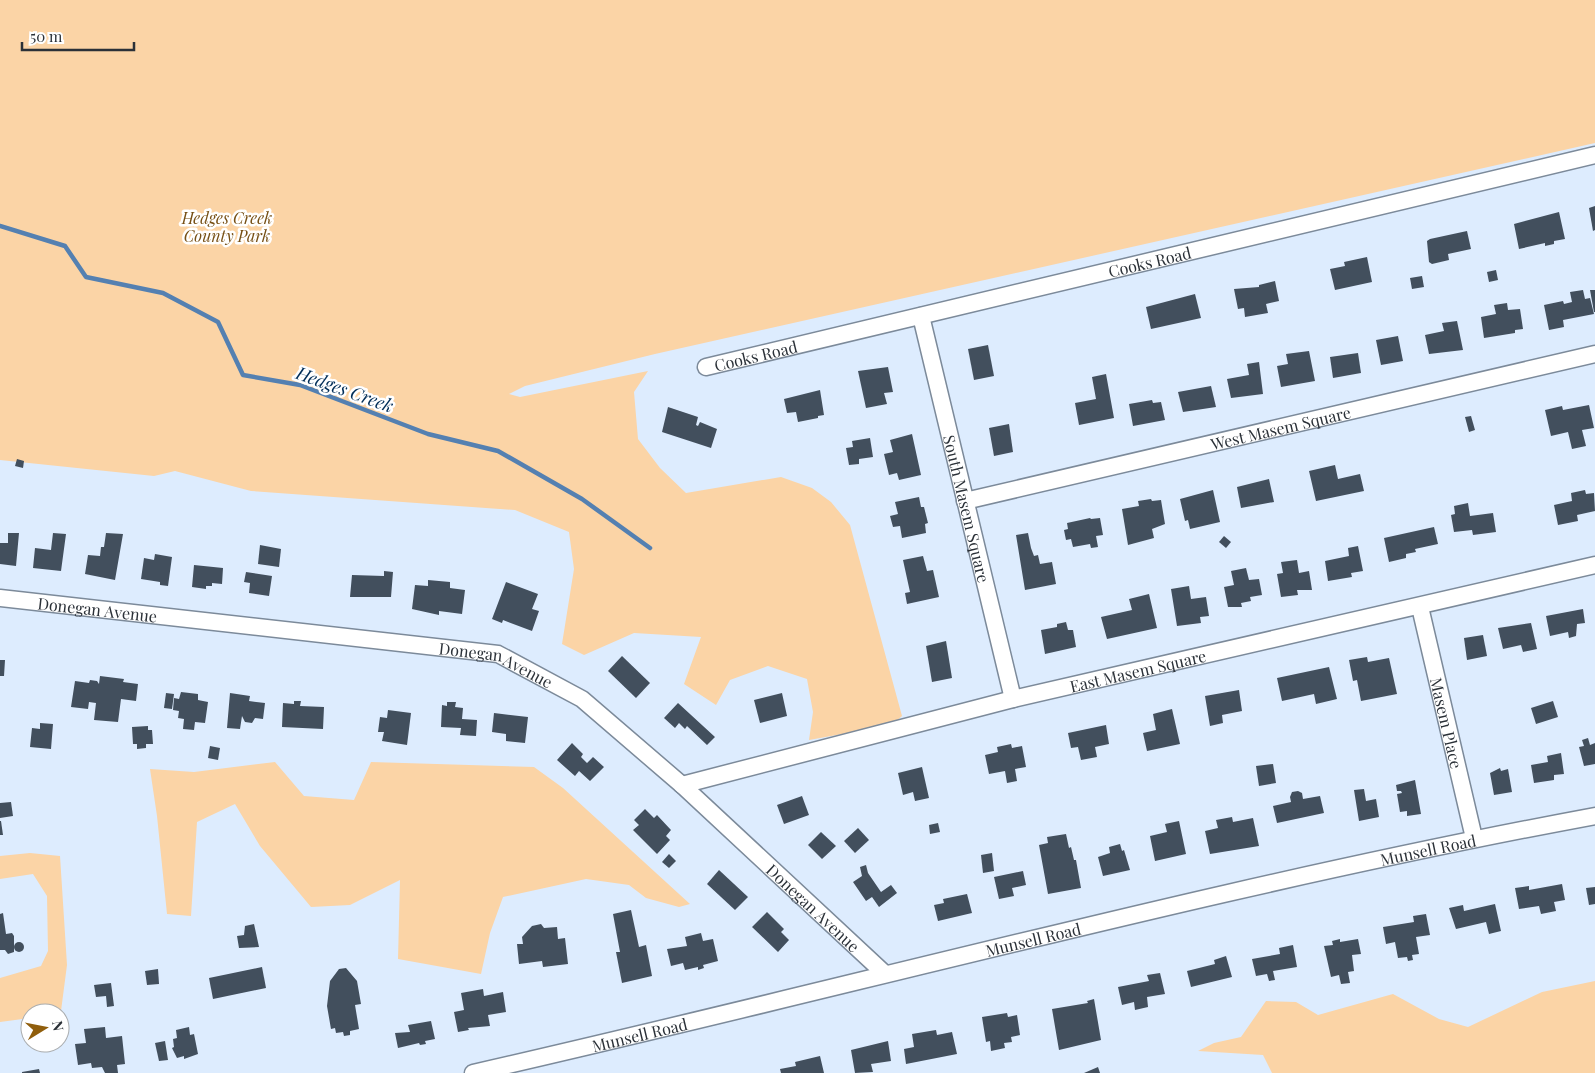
<svg xmlns="http://www.w3.org/2000/svg" width="1595" height="1073" font-family="'Playfair Display',serif">
  <style>
    .green { fill: #fbd4a6 }
    .lines { fill: none; stroke-linecap: round; stroke-linejoin: round }
    .stream { stroke: #5480b1; stroke-width: 4.5 }
    .building { fill: #424f5d }
    .street-casing { stroke: #7c8a9a; stroke-width: 19 }
    .street { stroke: #fff; stroke-width: 16 }
    .labels { text-anchor: middle; dominant-baseline: central; stroke-width: 5; stroke-linejoin: round; paint-order: stroke }
    .park-label { font-size: 16px; font-style: italic; fill: #764f14; stroke: #fff }
    .street-label { font-size: 16px; fill: #2b3138; stroke: #fff }
    .water-label { font-size: 18px; font-style: italic; fill: #002d57; stroke: #fff }
  </style>
  <rect width="100%" height="100%" fill="#ddecfe"/>
  <g class="green">
    <polygon points="0,0 1595,0 1595,143 655,354 525,386 509,394 520,397 648,371 634,392 638,439 660,468 686,493 781,477 812,488 831,502 850,525 902,716 892,725 809,740 813,712 807,679 768,666 730,680 716,705 684,684 701,637 634,633 584,655 562,644 574,569 569,532 515,510 251,491 175,471 154,476 0,460"/>
    <polygon points="275,762 304,796 354,800 371,762 534,767 563,788 690,904 679,907 646,898 629,885 586,879 503,897 490,933 481,974 398,959 400,880 350,905 311,907 260,846 235,804 197,822 191,916 167,914 157,816 150,769 194,772"/>
    <polygon points="30,853 60,856 67,965 61,1011 30,1013 30,1018 0,1022 0,978 41,966 48,951 47,896 33,874 0,879 0,856"/>
    <polygon points="1595,981 1595,1073 1272,1073 1263,1055 1198,1051 1214,1043 1241,1037 1266,1001 1296,1002 1318,1015 1393,994 1439,1019 1468,1027 1542,992"/>
  </g>
  <g class="lines">
    <polyline class="stream" points="0,226 65,246 86,277 163,293 218,322 243,375 300,385 428,434 498,451 582,499 650,548"/>
  </g>
  <g class="building">
    <polygon points="1595,206 1595,230 1593,231 1589,208"/>
    <polygon points="1559,212 1565,239 1554,241 1554,244 1545,246 1545,243 1519,249 1514,224"/>
    <polygon points="1467,231 1471,249 1448,254 1449,260 1432,264 1429,262 1427,241 1430,239"/>
    <polygon points="1367,257 1372,282 1335,290 1330,269 1345,266 1344,262"/>
    <polygon points="1496,270 1498,280 1489,282 1487,272"/>
    <polygon points="1422,276 1424,287 1412,289 1410,278"/>
    <polygon points="1275,281 1279,301 1266,304 1268,313 1245,317 1244,308 1238,309 1234,289 1259,287 1259,285"/>
    <polygon points="1583,290 1585,299 1590,298 1594,314 1563,320 1564,327 1549,330 1544,305 1563,301 1564,304 1572,302 1570,292"/>
    <polygon points="1590,290 1595,290 1595,312 1594,312"/>
    <polygon points="1195,294 1201,318 1151,329 1146,307"/>
    <polygon points="1507,303 1508,310 1520,309 1523,329 1515,330 1515,333 1484,338 1481,317 1496,314 1494,305"/>
    <polygon points="1457,321 1463,350 1429,354 1425,335 1444,331 1442,323"/>
    <polygon points="1398,336 1403,361 1381,365 1376,340"/>
    <polygon points="988,345 994,376 974,380 968,349"/>
    <polygon points="1309,351 1315,381 1281,387 1277,366 1288,364 1286,354"/>
    <polygon points="1358,353 1361,373 1333,378 1330,357"/>
    <polygon points="1259,362 1263,394 1231,398 1227,379 1249,375 1247,364"/>
    <polygon points="888,367 893,392 884,393 887,404 866,408 858,371"/>
    <polygon points="1106,374 1114,418 1079,425 1075,403 1096,399 1092,377"/>
    <polygon points="1211,386 1216,407 1183,412 1178,392"/>
    <polygon points="820,390 824,415 818,416 818,418 798,422 796,412 787,413 784,399"/>
    <polygon points="1152,400 1153,403 1161,402 1165,420 1133,426 1129,404"/>
    <polygon points="1589,405 1594,428 1582,430 1586,446 1572,449 1568,432 1551,436 1545,410 1562,406 1563,410"/>
    <polygon points="668,407 698,417 696,425 698,426 700,422 717,429 711,448 662,432"/>
    <polygon points="1471,416 1475,430 1469,432 1465,417"/>
    <polygon points="1009,424 1013,452 994,456 989,428"/>
    <polygon points="912,434 921,475 899,480 897,473 889,475 884,454 893,452 890,440"/>
    <polygon points="870,438 873,457 859,459 859,464 849,465 846,448 853,447 852,441"/>
    <polygon points="17,459 24,461 23,468 15,466"/>
    <polygon points="1335,465 1338,479 1360,474 1364,491 1316,501 1309,471"/>
    <polygon points="1269,479 1274,502 1241,508 1237,487"/>
    <polygon points="1213,490 1220,522 1190,529 1188,520 1185,521 1180,499"/>
    <polygon points="1585,490 1586,494 1594,493 1595,511 1577,515 1578,521 1558,525 1554,505 1572,501 1571,493"/>
    <polygon points="919,497 921,507 924,507 928,523 925,524 926,533 902,538 900,526 893,527 890,516 898,514 895,502"/>
    <polygon points="1151,499 1152,501 1161,500 1165,524 1152,529 1154,538 1128,545 1122,509 1139,506 1138,501"/>
    <polygon points="1468,503 1470,516 1493,513 1496,532 1473,535 1472,530 1454,532 1451,515 1455,514 1454,506"/>
    <polygon points="1090,518 1091,519 1100,518 1103,535 1096,536 1098,547 1091,548 1090,544 1073,547 1071,539 1066,540 1064,530 1068,529 1067,523"/>
    <polygon points="1434,527 1438,544 1415,549 1416,552 1406,554 1406,558 1389,562 1384,538"/>
    <polygon points="8,533 19,533 16,566 0,564 0,543 8,543"/>
    <polygon points="53,533 66,534 61,571 33,568 35,548 51,550"/>
    <polygon points="106,533 123,534 115,580 85,574 88,555 100,556 101,547 104,547"/>
    <polygon points="1028,533 1031,548 1034,556 1038,555 1040,564 1052,562 1056,584 1025,590 1016,535"/>
    <polygon points="1224,536 1231,542 1226,548 1219,542"/>
    <polygon points="260,545 281,549 279,567 258,564"/>
    <polygon points="1358,546 1363,571 1351,573 1352,577 1328,581 1325,561 1349,556 1348,548"/>
    <polygon points="155,554 172,557 168,586 160,585 160,582 141,579 144,558 154,560"/>
    <polygon points="923,556 927,571 933,570 939,597 907,604 905,593 910,592 903,560"/>
    <polygon points="1297,560 1299,573 1309,571 1312,590 1297,590 1298,595 1281,597 1277,574 1283,573 1281,562"/>
    <polygon points="194,565 223,568 222,584 212,583 212,586 206,586 206,589 192,587"/>
    <polygon points="1246,568 1249,580 1259,579 1262,595 1250,597 1251,601 1241,603 1242,607 1228,607 1224,587 1234,585 1231,571"/>
    <polygon points="384,571 393,572 391,597 350,597 352,575 384,576"/>
    <polygon points="246,572 272,576 269,596 249,593 250,583 244,582"/>
    <polygon points="428,580 450,582 450,588 465,590 462,614 439,611 439,615 412,609 415,585 428,586"/>
    <polygon points="506,582 538,594 532,609 539,611 532,631 503,620 502,623 492,619"/>
    <polygon points="1189,586 1191,599 1206,597 1209,616 1200,617 1201,623 1177,626 1171,589"/>
    <polygon points="1149,594 1157,628 1107,639 1101,617 1132,610 1129,599"/>
    <polygon points="1583,609 1585,623 1577,624 1576,636 1569,638 1568,632 1550,636 1546,616"/>
    <polygon points="1066,622 1068,630 1073,630 1076,647 1045,654 1041,630 1057,627 1057,624"/>
    <polygon points="1531,623 1537,649 1523,652 1521,645 1503,649 1498,628"/>
    <polygon points="1483,635 1487,656 1467,660 1464,638"/>
    <polygon points="946,641 952,678 932,682 926,646"/>
    <polygon points="622,656 650,683 636,698 608,671"/>
    <polygon points="1367,657 1368,662 1389,658 1397,694 1361,701 1357,680 1353,681 1349,660"/>
    <polygon points="0,660 5,660 4,676 0,676"/>
    <polygon points="1329,667 1337,699 1316,704 1314,694 1282,701 1277,678"/>
    <polygon points="100,676 124,679 123,682 138,684 136,701 121,699 118,722 94,720 96,703 89,702 88,709 71,707 75,681 89,683 90,680 97,681 99,684"/>
    <polygon points="1239,690 1242,711 1222,715 1223,723 1210,726 1205,696"/>
    <polygon points="181,692 198,694 198,700 208,702 205,723 195,722 194,730 183,729 184,719 178,718 179,711 173,710 174,698 179,699"/>
    <polygon points="166,693 174,694 172,709 164,708"/>
    <polygon points="230,693 250,696 249,701 265,703 263,719 255,718 252,723 245,722 242,716 240,729 227,728"/>
    <polygon points="782,693 787,716 760,723 754,700"/>
    <polygon points="294,701 301,701 300,706 324,707 323,729 282,727 283,703 294,704"/>
    <polygon points="1553,701 1558,717 1536,724 1531,708"/>
    <polygon points="447,702 456,702 455,707 463,708 462,719 477,720 476,736 460,735 461,728 441,727 442,705 447,706"/>
    <polygon points="678,703 715,737 707,745 687,726 685,729 679,723 675,728 664,718"/>
    <polygon points="1172,709 1180,744 1147,751 1143,733 1156,730 1153,714"/>
    <polygon points="388,710 411,713 407,745 382,741 384,732 378,732 380,717 387,718"/>
    <polygon points="494,713 528,717 525,743 506,741 506,734 492,732"/>
    <polygon points="40,723 53,724 51,749 30,747 32,728 40,729"/>
    <polygon points="1106,725 1109,744 1095,747 1097,757 1081,760 1078,747 1071,748 1068,733"/>
    <polygon points="148,726 148,730 152,730 153,744 146,744 146,748 137,749 137,744 133,744 132,727"/>
    <polygon points="1588,738 1590,745 1595,743 1595,764 1584,766 1579,747 1584,746 1582,740"/>
    <polygon points="572,743 583,754 581,757 587,763 593,757 604,767 590,781 579,771 575,776 557,760"/>
    <polygon points="1011,744 1012,748 1022,746 1026,767 1015,769 1017,781 1007,783 1005,771 989,774 985,755 998,752 997,747"/>
    <polygon points="210,746 220,748 218,760 208,758"/>
    <polygon points="1561,753 1564,774 1554,775 1554,780 1534,783 1531,765 1548,762 1547,756"/>
    <polygon points="1273,764 1276,783 1259,786 1256,766"/>
    <polygon points="922,767 929,798 915,801 913,792 903,795 898,773"/>
    <polygon points="1500,768 1501,771 1508,769 1512,792 1494,795 1490,773"/>
    <polygon points="1415,780 1421,814 1407,816 1407,811 1400,812 1397,794 1402,793 1401,791 1397,791 1396,785"/>
    <polygon points="1364,789 1366,801 1376,799 1379,817 1359,821 1354,790"/>
    <polygon points="1298,791 1302,793 1303,799 1320,796 1324,813 1277,823 1273,806 1291,802 1290,797 1292,792"/>
    <polygon points="802,796 809,815 784,824 777,805"/>
    <polygon points="11,802 13,816 0,818 0,803"/>
    <polygon points="645,809 654,818 657,815 671,830 666,836 670,840 657,854 633,830 639,825 634,820"/>
    <polygon points="1232,817 1233,822 1253,818 1259,846 1210,854 1205,831 1218,828 1216,820"/>
    <polygon points="0,821 1,821 3,835 0,835"/>
    <polygon points="1179,821 1186,854 1155,861 1150,836 1167,832 1165,824"/>
    <polygon points="938,823 940,832 930,834 929,825"/>
    <polygon points="858,828 869,840 855,853 844,841"/>
    <polygon points="821,832 836,846 822,859 808,845"/>
    <polygon points="1066,834 1069,848 1071,847 1074,860 1076,860 1081,888 1048,894 1039,845 1048,843 1047,837"/>
    <polygon points="1120,844 1122,851 1124,850 1130,870 1103,876 1098,857 1110,853 1109,847"/>
    <polygon points="992,853 994,871 983,873 981,855"/>
    <polygon points="669,854 676,861 669,868 662,862"/>
    <polygon points="866,865 868,873 881,892 891,885 897,893 879,907 872,897 866,901 853,882 862,876 860,867"/>
    <polygon points="719,870 748,897 735,910 707,884"/>
    <polygon points="1023,871 1026,885 1012,888 1014,896 999,899 994,877"/>
    <polygon points="1562,884 1565,900 1554,902 1556,911 1541,914 1539,906 1519,909 1515,888 1529,886 1529,890"/>
    <polygon points="1595,887 1595,904 1589,905 1586,888"/>
    <polygon points="967,894 972,913 938,921 934,905 944,903 943,899"/>
    <polygon points="1495,904 1501,931 1489,934 1486,922 1456,929 1449,908 1463,905 1464,911"/>
    <polygon points="631,910 639,947 646,945 652,976 622,983 616,952 620,952 613,914"/>
    <polygon points="767,912 784,929 781,932 789,940 778,952 752,927"/>
    <polygon points="3,913 6,934 12,933 14,936 14,952 8,954 5,950 0,950 0,914"/>
    <polygon points="1426,914 1430,935 1416,937 1419,954 1412,955 1413,960 1408,961 1407,957 1398,958 1395,942 1386,944 1383,927 1414,922 1413,916"/>
    <polygon points="254,924 259,947 239,948 237,936 244,935 245,926"/>
    <polygon points="541,924 544,928 557,927 558,939 565,938 568,964 543,967 542,961 519,964 517,944 523,944 522,937 532,926"/>
    <polygon points="701,933 703,941 713,939 718,961 703,965 704,968 698,970 698,967 685,970 683,963 671,966 667,949 687,946 685,937"/>
    <polygon points="1340,939 1340,942 1358,939 1361,954 1352,955 1354,971 1348,972 1350,983 1341,984 1339,975 1331,977 1324,946 1333,945 1332,941"/>
    <circle cx="19" cy="947" r="5"/>
    <polygon points="1293,945 1297,967 1273,971 1275,980 1269,981 1267,974 1256,976 1252,959 1280,954 1279,948"/>
    <polygon points="1226,956 1232,977 1191,987 1187,971 1215,964 1214,960"/>
    <polygon points="262,967 266,988 213,999 209,978"/>
    <polygon points="346,968 357,981 361,1004 355,1005 359,1029 350,1031 350,1035 344,1036 343,1032 336,1033 335,1028 331,1029 327,1006 330,981 339,969"/>
    <polygon points="158,969 159,984 147,985 145,971"/>
    <polygon points="1160,973 1165,994 1147,997 1148,1007 1135,1010 1134,1002 1122,1005 1118,987 1149,981 1147,975"/>
    <polygon points="111,983 114,1006 107,1007 106,996 96,997 94,985"/>
    <polygon points="483,989 484,996 503,992 506,1012 488,1015 490,1026 468,1028 469,1030 458,1032 454,1012 464,1010 461,993"/>
    <polygon points="1094,999 1101,1040 1059,1050 1052,1009 1088,1003 1087,1001"/>
    <polygon points="1007,1013 1008,1017 1017,1015 1020,1035 1011,1037 1012,1042 1004,1043 1005,1048 991,1051 990,1041 986,1042 982,1017"/>
    <polygon points="431,1021 435,1039 425,1041 426,1044 420,1045 419,1043 398,1048 395,1033 410,1032 408,1025"/>
    <polygon points="105,1027 106,1038 122,1036 125,1064 117,1065 118,1073 105,1073 102,1067 92,1068 91,1063 78,1065 75,1044 86,1043 84,1029"/>
    <polygon points="189,1027 190,1035 194,1034 198,1054 184,1059 184,1056 177,1058 172,1048 174,1047 173,1039 177,1038 176,1030"/>
    <polygon points="936,1030 937,1035 952,1032 957,1054 906,1064 904,1049 914,1047 912,1034"/>
    <polygon points="165,1041 168,1060 159,1061 155,1043"/>
    <polygon points="888,1041 891,1061 871,1064 873,1072 855,1073 851,1050"/>
    <polygon points="820,1056 824,1073 781,1073 780,1069 796,1066 795,1062"/>
    <polygon points="1098,1067 1100,1073 1084,1073"/>
    <polygon points="39,1069 40,1073 22,1073 22,1072"/>
  </g>
  <g class="lines">
    <g class="street-casing">
      <g id="street">
        <path id="s1" d="M921,316L1013,699"/>
        <path id="s2" d="M706,367L1595,155"/>
        <path id="s3" d="M965,501L1595,354"/>
        <path id="s4" d="M0,598L498,654L582,699L682,785L884,973"/>
        <path id="s5" d="M1420,607L1474,838"/>
        <path id="s6" d="M682,785L1013,699L1595,565"/>
        <path id="s7" d="M473,1073C847,988 1218,886 1595,816"/>
      </g>
    </g>
    <use href="#street" class="street"/>
  </g>
  <g class="labels">
    <g class="park-label">
      <text x="227" y="217">Hedges Creek<tspan x="227" dy="18">County Park</tspan></text>
    </g>
    <g class="street-label">
      <text stroke="none"><textPath href="#s2" startOffset="456">Cooks Road</textPath></text>
      <text stroke="none"><textPath href="#s2" startOffset="51">Cooks Road</textPath></text>
      <text stroke="none"><textPath href="#s3" startOffset="324">West Masem Square</textPath></text>
      <text stroke="none"><textPath href="#s1" startOffset="198">South Masem Square</textPath></text>
      <text stroke="none"><textPath href="#s4" startOffset="98">Donegan Avenue</textPath></text>
      <text stroke="none"><textPath href="#s4" startOffset="502">Donegan Avenue</textPath></text>
      <text stroke="none"><textPath href="#s6" startOffset="470">East Masem Square</textPath></text>
      <text stroke="none"><textPath href="#s5" startOffset="119">Masem Place</textPath></text>
      <text stroke="none"><textPath href="#s7" startOffset="981">Munsell Road</textPath></text>
      <text stroke="none"><textPath href="#s4" startOffset="908">Donegan Avenue</textPath></text>
      <text stroke="none"><textPath href="#s7" startOffset="576">Munsell Road</textPath></text>
      <text stroke="none"><textPath href="#s7" startOffset="171">Munsell Road</textPath></text>
    </g>
    <g class="water-label">
      <text transform="translate(345 389) rotate(20)">Hedges Creek</text>
    </g>
  </g>
  <g transform="translate(45 1028) rotate(80)"><circle r="24" fill="#ffffff" stroke="#aaadaf"/>
  <path d="M0-4L9 19L0 12L-9 19Z" fill="#905e0c"/>
  <text y="-8" font-size="14" font-weight="bold" text-anchor="middle" fill="#2b3138">N</text>
  </g>
  <path d="M22 42v8h112v-8" fill="none" stroke="#2b3138" stroke-width="2.5"/>
  <text x="30" y="42" font-size="15" fill="#2b3138" stroke="#ffffff" stroke-width="4" paint-order="stroke">50 m</text>
</svg>
